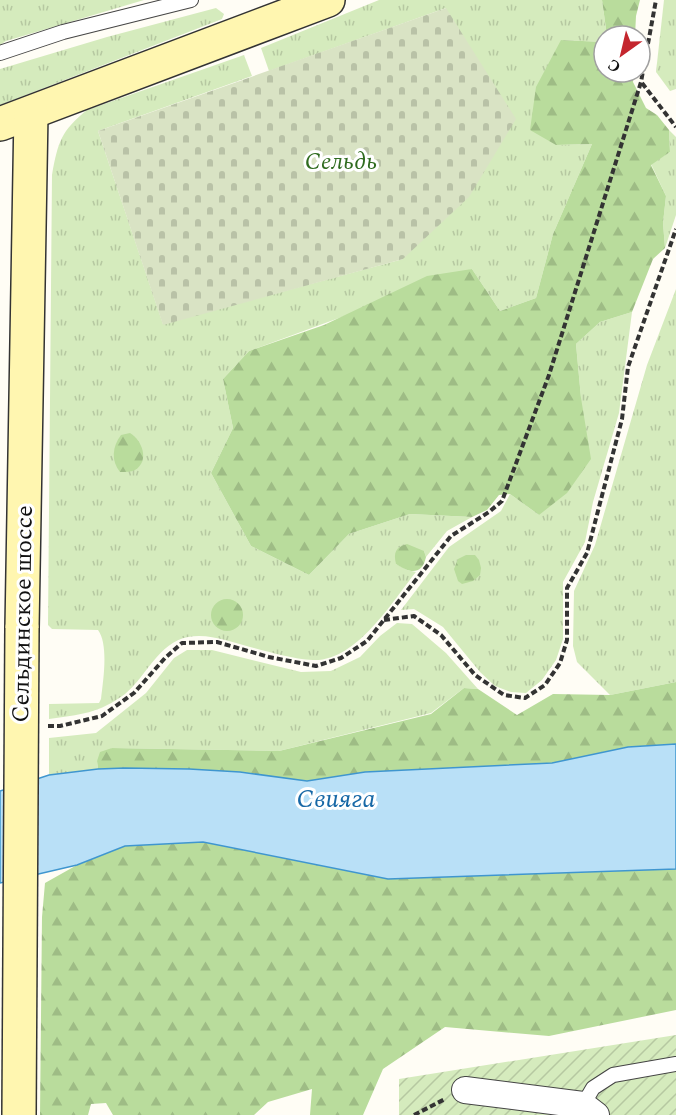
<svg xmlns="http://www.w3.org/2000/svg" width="676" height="1115" font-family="Spectral,serif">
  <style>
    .grass { fill: url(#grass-tufts) }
    .forest { fill: url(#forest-firs) }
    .cemetery { fill: url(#cemetery-stones) }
    .garden { fill: url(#garden-furrows) }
    .water { fill: #b9e0f7; stroke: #3f96cf; stroke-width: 1.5 }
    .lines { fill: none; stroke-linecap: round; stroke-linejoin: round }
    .lane-casing { stroke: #444; stroke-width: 16 }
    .street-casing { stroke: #444; stroke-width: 28 }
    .secondary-casing { stroke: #333; stroke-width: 36 }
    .path { stroke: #333; stroke-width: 4; stroke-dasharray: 6 3; stroke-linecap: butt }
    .lane { stroke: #fff; stroke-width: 14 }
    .street { stroke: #fff; stroke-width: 26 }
    .secondary { stroke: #fff6b0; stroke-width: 33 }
    .secondary-bridge-casing { stroke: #333; stroke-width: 36; stroke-linecap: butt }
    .secondary-bridge { stroke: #fff6b0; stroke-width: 33 }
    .labels { text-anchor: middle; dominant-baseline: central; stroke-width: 6; stroke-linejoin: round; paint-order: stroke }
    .park-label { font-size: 24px; font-style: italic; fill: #2f6b1f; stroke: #fff }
    .street-label { font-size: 24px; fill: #111; stroke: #fff }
    .water-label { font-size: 26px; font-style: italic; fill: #1768a6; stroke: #fff }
  </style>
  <defs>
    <pattern id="grass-tufts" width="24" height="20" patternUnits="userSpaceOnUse" patternTransform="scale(1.5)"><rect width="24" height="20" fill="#d5ebbd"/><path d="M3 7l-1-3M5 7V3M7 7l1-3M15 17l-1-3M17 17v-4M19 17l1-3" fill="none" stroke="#b6c8a1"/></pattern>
    <pattern id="forest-firs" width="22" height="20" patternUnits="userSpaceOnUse" patternTransform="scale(1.5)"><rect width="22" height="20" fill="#b9dc9c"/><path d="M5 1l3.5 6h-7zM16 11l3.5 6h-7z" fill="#9ebc85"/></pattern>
    <pattern id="cemetery-stones" width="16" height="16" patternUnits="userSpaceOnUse" patternTransform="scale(1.5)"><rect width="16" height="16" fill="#d9e3c4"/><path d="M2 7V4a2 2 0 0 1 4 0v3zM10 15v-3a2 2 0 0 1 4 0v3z" fill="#b9c2a7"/></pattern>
    <pattern id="garden-furrows" width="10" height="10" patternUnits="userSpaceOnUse" patternTransform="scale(1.5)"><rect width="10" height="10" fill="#d5ebbd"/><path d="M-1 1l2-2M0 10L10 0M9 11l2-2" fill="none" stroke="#b6c8a1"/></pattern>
  </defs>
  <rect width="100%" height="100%" fill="#fffdf5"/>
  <g class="grass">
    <polygon points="0,0 144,0 6,41 0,45"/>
    <path d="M379,0H602L607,36H604V42L561,40L556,145L592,144L553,234L536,298L500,311L472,269L249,351L223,379L233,428L211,473L251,546L309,575L349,534L410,514L472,517L447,531L426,557L424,551L396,564L407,570L416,572C392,602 356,662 313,660C292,659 270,652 250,647C231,642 209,633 188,637C159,642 146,677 125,694C100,713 79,715 49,719V704L99,703L101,699C103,681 109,645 98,630L52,629L48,625L52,175C58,142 61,131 87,110L244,55L252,76L98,131L163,324L403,259L446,8L269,71L261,48Z"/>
    <polygon points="664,0 676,0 676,89 670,91 656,72"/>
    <polygon points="216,8 224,14 222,19 217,21 0,105 0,69 107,37"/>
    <polygon points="669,130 676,137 676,215 665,248 663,223 666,196 651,164 670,152"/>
    <polygon points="676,289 676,682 610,695 577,662 573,646 574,591 595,545 647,365"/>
    <polygon points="632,312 619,413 593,502 585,542 563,582 563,639 556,660 542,680 526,693 511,692 495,686 480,672 443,627 414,609 401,610 449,547 501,511 510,494 539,515 581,398 576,344 600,322"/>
    <polygon points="397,623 412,624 446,653 478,689 464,688 431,713 279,751 112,748 97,761 98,769 49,775 49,738 96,733 146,693 174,658 187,650 212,650 301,672 331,671 360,657 380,636"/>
  </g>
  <g class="forest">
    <polygon points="602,0 640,0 636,16 635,36 607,36"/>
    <polygon points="561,40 604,42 604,72 634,72 633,82 646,108 657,115 669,130 670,152 651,165 666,196 663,223 665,248 653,259 632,312 600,322 576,344 581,398 591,459 567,493 539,515 510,494 499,495 487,510 472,517 410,514 349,534 309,575 251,546 211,473 233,428 223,379 249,351 324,325 427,276 472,269 500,311 536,298 553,234 592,144 556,145 530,130 536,87"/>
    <path d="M130,433C142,440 150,461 135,470C131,472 125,472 120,472C111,461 112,447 121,435Z"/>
    <path d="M407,544L424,551L426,557C422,576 409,573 396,564C393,552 396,547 407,544Z"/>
    <polygon points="466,555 475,555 479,560 481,568 480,575 473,581 462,584 458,581 454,569 458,559"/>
    <circle cx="227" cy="615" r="16"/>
    <polygon points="676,682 676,744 628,747 552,763 365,772 307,781 240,772 189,769 125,768 98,769 97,761 100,752 112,748 279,751 431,714 464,688 478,689 517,715 553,694 610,695"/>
    <polygon points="203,842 388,879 676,869 676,1010 549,1036 445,1027 383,1069 363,1115 310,1115 312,1089 268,1102 254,1115 113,1115 106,1103 91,1104 88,1115 40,1115 42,917 45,883 77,865 125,846"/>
  </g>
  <polygon class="cemetery" points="446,8 516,119 469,197 403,259 163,325 98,131"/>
  <polygon class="garden" points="676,1035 676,1115 399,1115 399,1079"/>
  <polygon class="water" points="676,744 676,869 388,879 203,842 125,846 77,865 0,883 0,791 49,775 98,769 125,768 189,769 240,772 307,781 365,772 552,763 628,747"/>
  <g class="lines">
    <g class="lane-casing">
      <g id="lane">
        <polyline points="0,53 63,32 191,0"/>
        <polyline points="583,1105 593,1088 613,1075 676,1064"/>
      </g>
    </g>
    <g class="street-casing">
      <polyline id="street" points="465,1090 583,1105 596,1115"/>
    </g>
    <g class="secondary-casing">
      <g id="secondary">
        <polyline points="0,124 328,0"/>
        <polyline points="22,628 31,113"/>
      </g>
    </g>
    <g class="path">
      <polyline points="642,83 676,127"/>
      <polyline points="384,620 414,616 441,635 475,675 504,695 525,698 545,685 560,663 567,640 567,588 587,553 622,419 628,367 676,229"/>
      <polyline points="48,726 60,726 102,716 134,693 165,658 182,643 217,642 269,657 316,666 341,658 367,641 451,536 489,512 502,501 549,375 641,82 656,0"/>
      <polyline points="414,1115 445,1099"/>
    </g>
    <use href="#lane" class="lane"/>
    <use href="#street" class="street"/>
    <use href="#secondary" class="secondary"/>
    <g class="secondary-bridge-casing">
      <polyline id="secondary-bridge" points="19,1115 22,628"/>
    </g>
    <use href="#secondary-bridge" class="secondary-bridge"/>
  </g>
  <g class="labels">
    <g class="park-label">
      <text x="341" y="162">Сельдь</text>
    </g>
    <g class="street-label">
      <text transform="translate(23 614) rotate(-89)">Сельдинское шоссе</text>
    </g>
    <g class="water-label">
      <text x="336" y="799">Свияга</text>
    </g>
  </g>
  <g transform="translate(622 54) rotate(214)"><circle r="28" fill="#ffffff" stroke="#a0a0a0" stroke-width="1.5"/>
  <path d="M0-4.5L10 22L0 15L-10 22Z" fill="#c4262e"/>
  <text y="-9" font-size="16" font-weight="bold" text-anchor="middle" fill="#111111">С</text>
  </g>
</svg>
